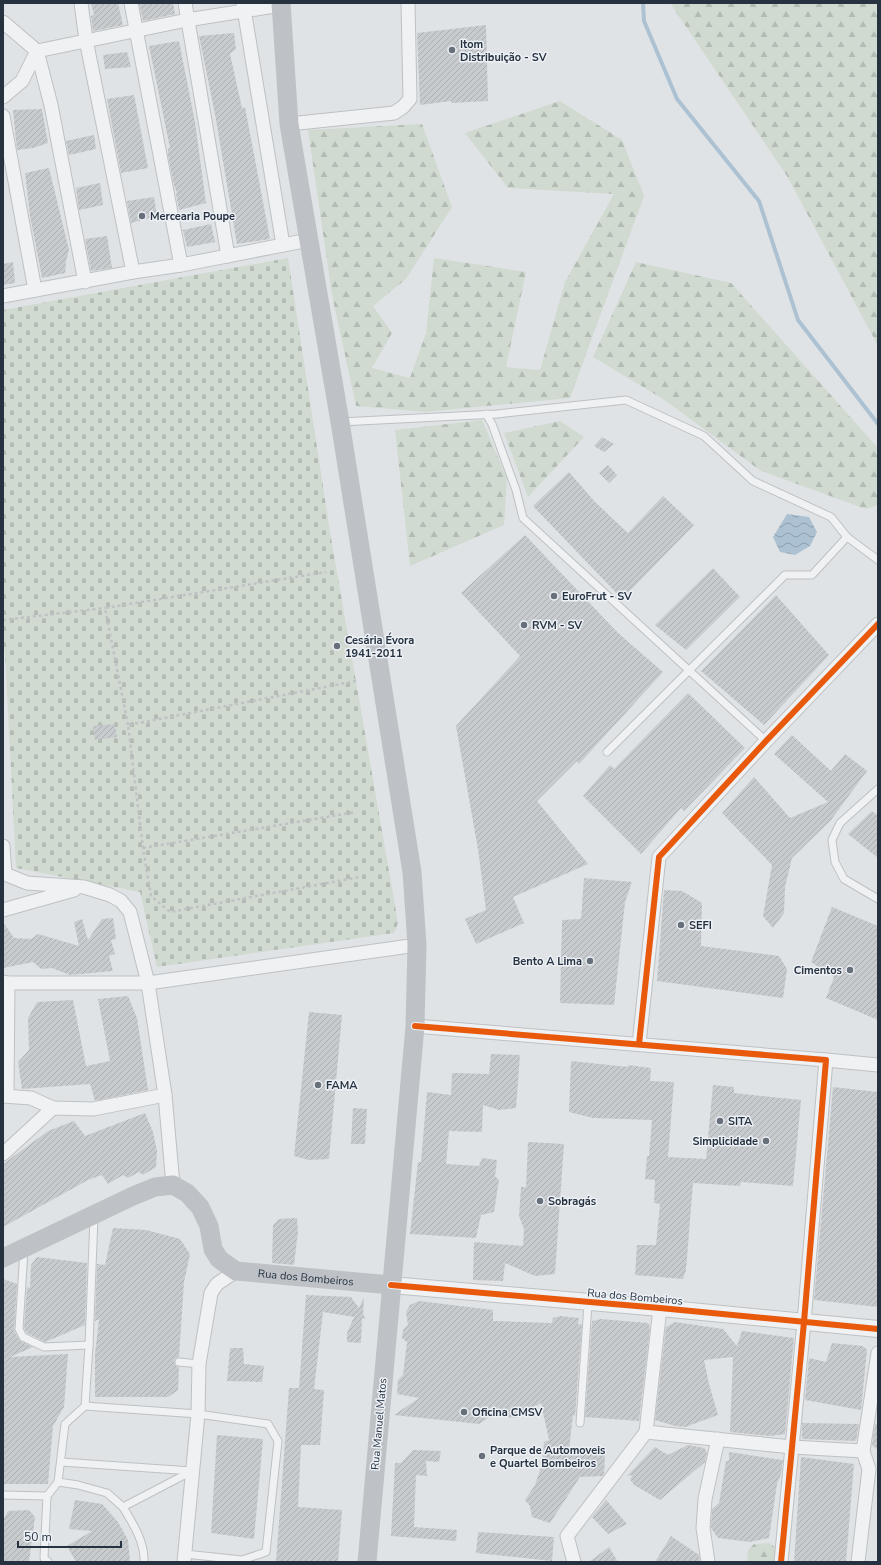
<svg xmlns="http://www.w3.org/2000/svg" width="881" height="1565" font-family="'Nunito Sans',sans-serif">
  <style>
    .forest { fill: url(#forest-firs) }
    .cemetery { fill: url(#cemetery-stones) }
    .water { fill: url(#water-waves) }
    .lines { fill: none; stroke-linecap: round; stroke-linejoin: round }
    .stream { stroke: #acc2d3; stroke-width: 4 }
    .building { fill: url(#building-hatch) }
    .service-casing { stroke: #bec1c3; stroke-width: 9 }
    .minor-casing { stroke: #bec1c3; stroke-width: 15 }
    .tertiary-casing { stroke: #bec1c3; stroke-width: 18 }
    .path { stroke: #bfc2c5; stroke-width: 2.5; stroke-dasharray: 3 3; stroke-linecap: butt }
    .service { stroke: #eff1f2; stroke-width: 7 }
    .minor { stroke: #eff1f2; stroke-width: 13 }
    .tertiary { stroke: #eff1f2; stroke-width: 16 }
    .secondary { stroke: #bec2c6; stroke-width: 19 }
    .cycleway-casing { stroke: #edf1f6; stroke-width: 8 }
    .cycleway { stroke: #e8590c; stroke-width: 6 }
    .poi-dot { fill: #67707a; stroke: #edf1f6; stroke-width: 1.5 }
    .labels { text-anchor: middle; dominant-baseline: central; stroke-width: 3; stroke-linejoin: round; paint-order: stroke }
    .poi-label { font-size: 11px; font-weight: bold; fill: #263240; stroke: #edf1f6; text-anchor: start }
    .street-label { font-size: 11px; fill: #263240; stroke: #edf1f6 }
  </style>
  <defs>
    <pattern id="forest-firs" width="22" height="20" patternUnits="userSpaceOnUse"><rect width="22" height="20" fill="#d1dad0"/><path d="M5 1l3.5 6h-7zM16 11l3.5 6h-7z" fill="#b3bcb4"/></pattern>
    <pattern id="cemetery-stones" width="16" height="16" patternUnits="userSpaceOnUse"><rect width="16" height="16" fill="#d1dad0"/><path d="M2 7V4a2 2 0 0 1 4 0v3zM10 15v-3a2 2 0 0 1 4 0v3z" fill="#b3bcb4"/></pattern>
    <pattern id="water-waves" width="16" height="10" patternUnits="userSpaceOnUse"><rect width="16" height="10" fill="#acc2d3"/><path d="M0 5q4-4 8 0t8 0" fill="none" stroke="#8c9ead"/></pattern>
    <pattern id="building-hatch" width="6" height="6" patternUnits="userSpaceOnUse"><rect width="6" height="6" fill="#c8cbce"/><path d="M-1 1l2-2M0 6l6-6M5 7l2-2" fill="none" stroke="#acafb2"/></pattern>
  </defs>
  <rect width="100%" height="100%" fill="#e0e3e5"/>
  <g class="forest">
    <polygon points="670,3 878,3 878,346 787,176"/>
    <polygon points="560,101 622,140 644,196 570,398 426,412 356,406 332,295 308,130 422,124 452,207 406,279 373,306 392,333 372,368 410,378 426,333 434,258 526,272 506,367 540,370 565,282 614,194 508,188 465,133"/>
    <polygon points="636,262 731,283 878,448 878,505 866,509 761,471 663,399 593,357"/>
    <polygon points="482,420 507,478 504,525 410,566 395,430"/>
    <polygon points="560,421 584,437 528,497 504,433"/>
    <polygon points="770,1543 788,1560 785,1562 747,1562 748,1550 754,1544"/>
  </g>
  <polygon class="cemetery" points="288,258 330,532 398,923 394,933 157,967 140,892 16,868 5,654 3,641 3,310"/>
  <polygon class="water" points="787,514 809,517 817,532 810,546 795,555 780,552 773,537"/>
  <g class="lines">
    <polyline class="stream" points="643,3 644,21 677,99 759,201 798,320 878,424"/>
  </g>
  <g class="building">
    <polygon points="91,3 118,3 123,25 93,31 91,16 94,15"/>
    <polygon points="139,3 173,3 175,14 143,21"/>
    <polygon points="486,25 488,101 451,103 451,101 420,105 417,33"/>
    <polygon points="234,33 236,49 230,54 242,108 245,107 270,239 237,244 215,114 199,36"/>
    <polygon points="179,41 195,122 206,203 179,210 176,194 177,193 174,185 168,155 168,149 170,148 149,46"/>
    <polygon points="127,52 131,67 105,69 103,55"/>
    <polygon points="134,95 148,168 121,173 107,99"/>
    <polygon points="42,109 48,143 33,148 17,150 13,110"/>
    <polygon points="94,135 96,149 69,155 66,141"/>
    <polygon points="49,168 69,250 66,261 65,273 42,278 30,216 25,173"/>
    <polygon points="100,183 103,205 79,210 76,188"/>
    <polygon points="154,197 157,216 131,223 127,201"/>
    <polygon points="211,224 215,242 187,247 183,230"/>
    <polygon points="107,236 112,268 91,271 85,239"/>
    <polygon points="13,262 15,283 3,285 3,264"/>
    <polygon points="602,437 614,444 604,452 594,446"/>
    <polygon points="608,465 617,475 609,483 599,473"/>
    <polygon points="569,472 595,502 628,533 663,496 694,525 622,599 533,506"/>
    <polygon points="525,535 618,633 663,672 579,764 577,761 537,801 588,864 513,897 524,923 476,944 465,919 486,910 478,849 456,726 520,656 461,593"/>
    <polygon points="713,568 740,597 686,650 655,625"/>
    <polygon points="776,595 829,655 764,725 701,671"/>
    <polygon points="688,693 745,748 684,811 681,808 641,854 583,796 610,765 614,769"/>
    <polygon points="115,724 117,737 95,740 93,726"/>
    <polygon points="792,735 831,771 845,754 867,771 831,820 792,858 785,887 784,913 773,928 763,916 772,865 722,813 754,777 790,818 828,802 774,754"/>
    <polygon points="872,811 878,816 878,858 848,834"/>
    <polygon points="584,878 632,882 625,902 614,1005 560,1003 562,920 581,919"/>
    <polygon points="664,890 682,891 702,903 701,946 779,956 787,969 783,998 657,981"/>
    <polygon points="832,907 878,926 878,1020 826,998 834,977 811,962"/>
    <polygon points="113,918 116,939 111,940 115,954 109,956 113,971 70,975 52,968 41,969 33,962 3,968 3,922 14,938 31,939 38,934 79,946 74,922 82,919 88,940 102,919"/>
    <polygon points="128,996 137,1018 148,1090 95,1101 90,1084 22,1089 18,1062 29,1050 28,1018 37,1002 73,1000 86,1066 110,1061 98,999"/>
    <polygon points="309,1012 342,1015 329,1159 309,1160 294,1156"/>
    <polygon points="491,1054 520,1055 516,1108 499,1110 483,1105 482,1132 449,1131 446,1164 479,1166 482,1158 497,1160 495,1176 499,1180 494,1212 481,1215 476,1238 410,1234 418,1162 421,1162 427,1092 451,1095 452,1073 489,1074"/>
    <polygon points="571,1061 628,1067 628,1065 651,1068 650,1081 674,1082 668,1157 706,1159 713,1085 734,1087 734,1093 801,1100 793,1186 741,1182 740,1186 693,1183 686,1270 683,1279 635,1275 637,1245 656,1245 660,1204 654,1203 655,1180 645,1179 647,1156 649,1156 652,1120 593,1118 569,1112"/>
    <polygon points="833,1087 878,1092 878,1307 814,1300"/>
    <polygon points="353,1108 367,1109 365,1144 351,1144"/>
    <polygon points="145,1113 153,1132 157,1151 156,1167 143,1175 139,1172 128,1178 123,1175 108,1184 102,1175 88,1180 3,1227 3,1164 48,1131 74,1121 85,1136"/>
    <polygon points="528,1142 564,1144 555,1274 535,1276 505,1263 503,1281 473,1280 474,1242 523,1246 524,1229 519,1216 521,1187 526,1187"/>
    <polygon points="297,1218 298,1231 294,1265 272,1263 273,1225 279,1219"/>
    <polygon points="113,1228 146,1230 180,1239 190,1254 184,1282 179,1357 175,1359 174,1362 176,1366 179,1367 178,1390 168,1397 95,1397 95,1354 99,1319 95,1321 97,1264 105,1265"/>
    <polygon points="37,1257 87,1263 85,1325 45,1342 27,1333 24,1328 27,1287 30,1288 31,1265"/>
    <polygon points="3,1279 17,1284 14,1331 20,1341 33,1347 10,1357 68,1354 64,1407 53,1426 48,1484 3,1484"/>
    <polygon points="306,1295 351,1297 359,1308 363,1299 364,1299 363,1314 366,1319 362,1318 361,1343 347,1342 347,1333 354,1317 323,1312 314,1389 324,1390 320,1445 301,1445 298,1507 342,1510 338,1562 276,1562 289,1388 299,1388"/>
    <polygon points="419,1301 493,1310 493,1321 552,1323 553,1318 560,1316 579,1318 578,1325 582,1324 575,1416 573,1415 569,1450 605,1455 604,1474 602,1476 580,1477 550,1523 532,1517 530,1506 525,1500 535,1485 542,1464 544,1442 549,1440 541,1403 517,1418 491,1416 479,1424 394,1415 419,1398 397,1394 398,1380 403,1375 407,1342 402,1338 403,1330 408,1325 406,1312 410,1305"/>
    <polygon points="601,1319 648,1323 650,1328 639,1421 585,1417 592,1321"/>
    <polygon points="675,1322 723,1329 737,1346 742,1331 794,1338 785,1434 770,1436 730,1432 733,1357 704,1360 709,1384 718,1415 685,1427 675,1426 655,1420 666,1327"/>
    <polygon points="832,1343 863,1346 867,1350 861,1410 805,1400 809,1358 826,1362"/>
    <polygon points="230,1348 243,1348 244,1364 264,1366 262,1382 227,1381"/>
    <polygon points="802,1423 859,1424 856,1441 802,1439"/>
    <polygon points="875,1424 878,1424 878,1450 872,1445"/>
    <polygon points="217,1435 263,1439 254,1539 211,1533"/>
    <polygon points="688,1445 704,1448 707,1452 705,1462 660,1500 634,1485 630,1479 633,1475 627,1476 655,1447 668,1455"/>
    <polygon points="413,1450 441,1451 439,1462 426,1461 427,1476 416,1475 414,1527 457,1530 456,1541 391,1536 395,1463 401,1463"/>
    <polygon points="729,1452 783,1460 781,1474 777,1484 769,1538 750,1542 718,1538 711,1528 712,1509 719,1503 726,1461 729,1461"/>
    <polygon points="801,1457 854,1464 846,1562 794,1562"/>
    <polygon points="75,1500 102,1504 118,1522 128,1540 130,1562 76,1562 67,1546 92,1531 69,1529"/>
    <polygon points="606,1500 627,1524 608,1534 592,1517"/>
    <polygon points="29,1510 35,1517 29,1562 4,1562 3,1520 8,1511"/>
    <polygon points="478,1532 554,1537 552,1561 476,1553"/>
    <polygon points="671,1536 699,1555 700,1562 655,1562"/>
    <polygon points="609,1547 618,1562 589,1562"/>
  </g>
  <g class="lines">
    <g class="service-casing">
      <g id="service">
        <polyline points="486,414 492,424 516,490 523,518 766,741"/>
        <polyline points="340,422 497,414 626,400 704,436 753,481 831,517 847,537 878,560"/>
        <polyline points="607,752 785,575 812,575 847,537"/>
        <polyline points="878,789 840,823 832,840 835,862 844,879 878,899"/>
        <polyline points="24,1250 19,1329 23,1337 44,1347 89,1345"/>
        <polyline points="179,1362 199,1364"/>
        <polyline points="85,1406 89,1345 94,1217"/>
        <polyline points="580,1423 588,1303"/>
        <polyline points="61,1462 192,1471"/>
        <polyline points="58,1482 78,1485 107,1493 123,1507"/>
        <polyline points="3,1495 47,1496 44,1558 48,1562"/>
        <polyline points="47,1496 58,1482 65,1424 85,1406 198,1414 268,1424 278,1441 266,1552 242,1560 185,1554"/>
        <path d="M144,1562C145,1542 133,1524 123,1507L192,1471"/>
      </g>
    </g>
    <g class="minor-casing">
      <g id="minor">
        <polyline points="81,3 86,40 133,272"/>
        <polyline points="131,3 181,265"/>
        <polyline points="185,3 228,256"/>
        <polyline points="243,3 283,245"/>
        <polyline points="3,22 37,51 51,105 85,282"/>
        <polyline points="3,97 22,81 37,51 187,20 281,5"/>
        <polyline points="3,116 35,290"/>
        <polyline points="289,124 394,113 403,107 410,99 408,3"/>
        <polyline points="3,296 133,272 181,265 309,240"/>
        <polyline points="3,846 5,874 27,883 84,887 110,895 121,901 130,912 148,983 165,1095 173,1185"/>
        <polyline points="3,910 74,890"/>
        <polyline points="3,982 8,983 148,983 417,945"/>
        <polyline points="415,1026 826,1060 804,1322 781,1562"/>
        <polyline points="639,1044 659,857 766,741 878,624"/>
        <polyline points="826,1060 878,1065"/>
        <polyline points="7,1095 8,983"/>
        <polyline points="3,1096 31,1098 53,1108"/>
        <polyline points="3,1154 53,1108 93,1109 165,1095"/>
        <polyline points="646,1432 792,1447 863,1451"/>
        <polyline points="184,1562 198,1414 199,1364 211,1293 217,1284 236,1271"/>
        <polyline points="574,1562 567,1536 646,1432 660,1308"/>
        <polyline points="708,1562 703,1528 705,1499 718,1439"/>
        <polyline points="858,1562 869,1469 863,1451 878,1353"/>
      </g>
    </g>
    <g class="tertiary-casing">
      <polyline id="tertiary" points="391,1285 660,1308 878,1329"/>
    </g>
    <g class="path">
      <polyline points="3,620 105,608"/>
      <polyline points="356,681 128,725 143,848 151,896 170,912 360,877"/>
      <polyline points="128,725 105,608 326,572"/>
      <polyline points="143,848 356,812"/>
    </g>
    <use href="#service" class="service"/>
    <use href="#minor" class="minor"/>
    <use href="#tertiary" class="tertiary"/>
    <g class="secondary">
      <polyline points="281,3 289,124 340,422 412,872 417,945 415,1026 367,1562"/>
      <path id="s1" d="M3,1258L133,1196L155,1187L173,1185L187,1193L200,1207L209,1226L213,1249L219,1259L236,1271L391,1285"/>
    </g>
    <g class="cycleway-casing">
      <g id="cycleway">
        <polyline points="415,1026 826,1060 804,1322 781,1562"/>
        <polyline points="639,1044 659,857 766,741 878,624"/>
        <polyline points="391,1285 660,1308 878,1329"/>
      </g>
    </g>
    <use href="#cycleway" class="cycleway"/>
  </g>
  <g class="poi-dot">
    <circle cx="452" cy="50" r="4"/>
    <circle cx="142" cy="216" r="4"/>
    <circle cx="554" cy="596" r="4"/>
    <circle cx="524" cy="625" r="4"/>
    <circle cx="337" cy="646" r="4"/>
    <circle cx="681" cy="925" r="4"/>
    <circle cx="590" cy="961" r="4"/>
    <circle cx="850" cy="970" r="4"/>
    <circle cx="318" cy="1085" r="4"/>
    <circle cx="720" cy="1121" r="4"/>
    <circle cx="766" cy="1141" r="4"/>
    <circle cx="540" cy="1201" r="4"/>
    <circle cx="464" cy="1412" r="4"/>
    <circle cx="482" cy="1456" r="4"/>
  </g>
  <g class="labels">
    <g class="poi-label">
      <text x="460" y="44">Itom<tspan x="460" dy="13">Distribuição - SV</tspan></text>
      <text x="150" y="216">Mercearia Poupe</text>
      <text x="562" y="596">EuroFrut - SV</text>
      <text x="532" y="625">RVM - SV</text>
      <text x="345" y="640">Cesária Évora<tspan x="345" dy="13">1941-2011</tspan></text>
      <text x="689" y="925">SEFI</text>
      <text x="582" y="961" text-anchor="end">Bento A Lima</text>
      <text x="842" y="970" text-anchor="end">Cimentos</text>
      <text x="326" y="1085">FAMA</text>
      <text x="728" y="1121">SITA</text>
      <text x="758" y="1141" text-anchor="end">Simplicidade</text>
      <text x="548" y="1201">Sobragás</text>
      <text x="472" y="1412">Oficina CMSV</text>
      <text x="490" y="1450">Parque de Automoveis<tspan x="490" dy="13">e Quartel Bombeiros</tspan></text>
    </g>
    <g class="street-label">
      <text stroke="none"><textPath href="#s1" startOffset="368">Rua dos Bombeiros</textPath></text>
      <text transform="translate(635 1297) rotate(5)">Rua dos Bombeiros</text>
      <text transform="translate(379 1424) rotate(-85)">Rua Manuel Matos</text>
    </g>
  </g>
  <rect width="881" height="1565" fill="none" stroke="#263240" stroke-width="8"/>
  <path d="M18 1541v6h103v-6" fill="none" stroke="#263240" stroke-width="2"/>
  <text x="24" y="1541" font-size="12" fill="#263240" stroke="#edf1f6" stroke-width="3" paint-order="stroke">50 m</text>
</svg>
